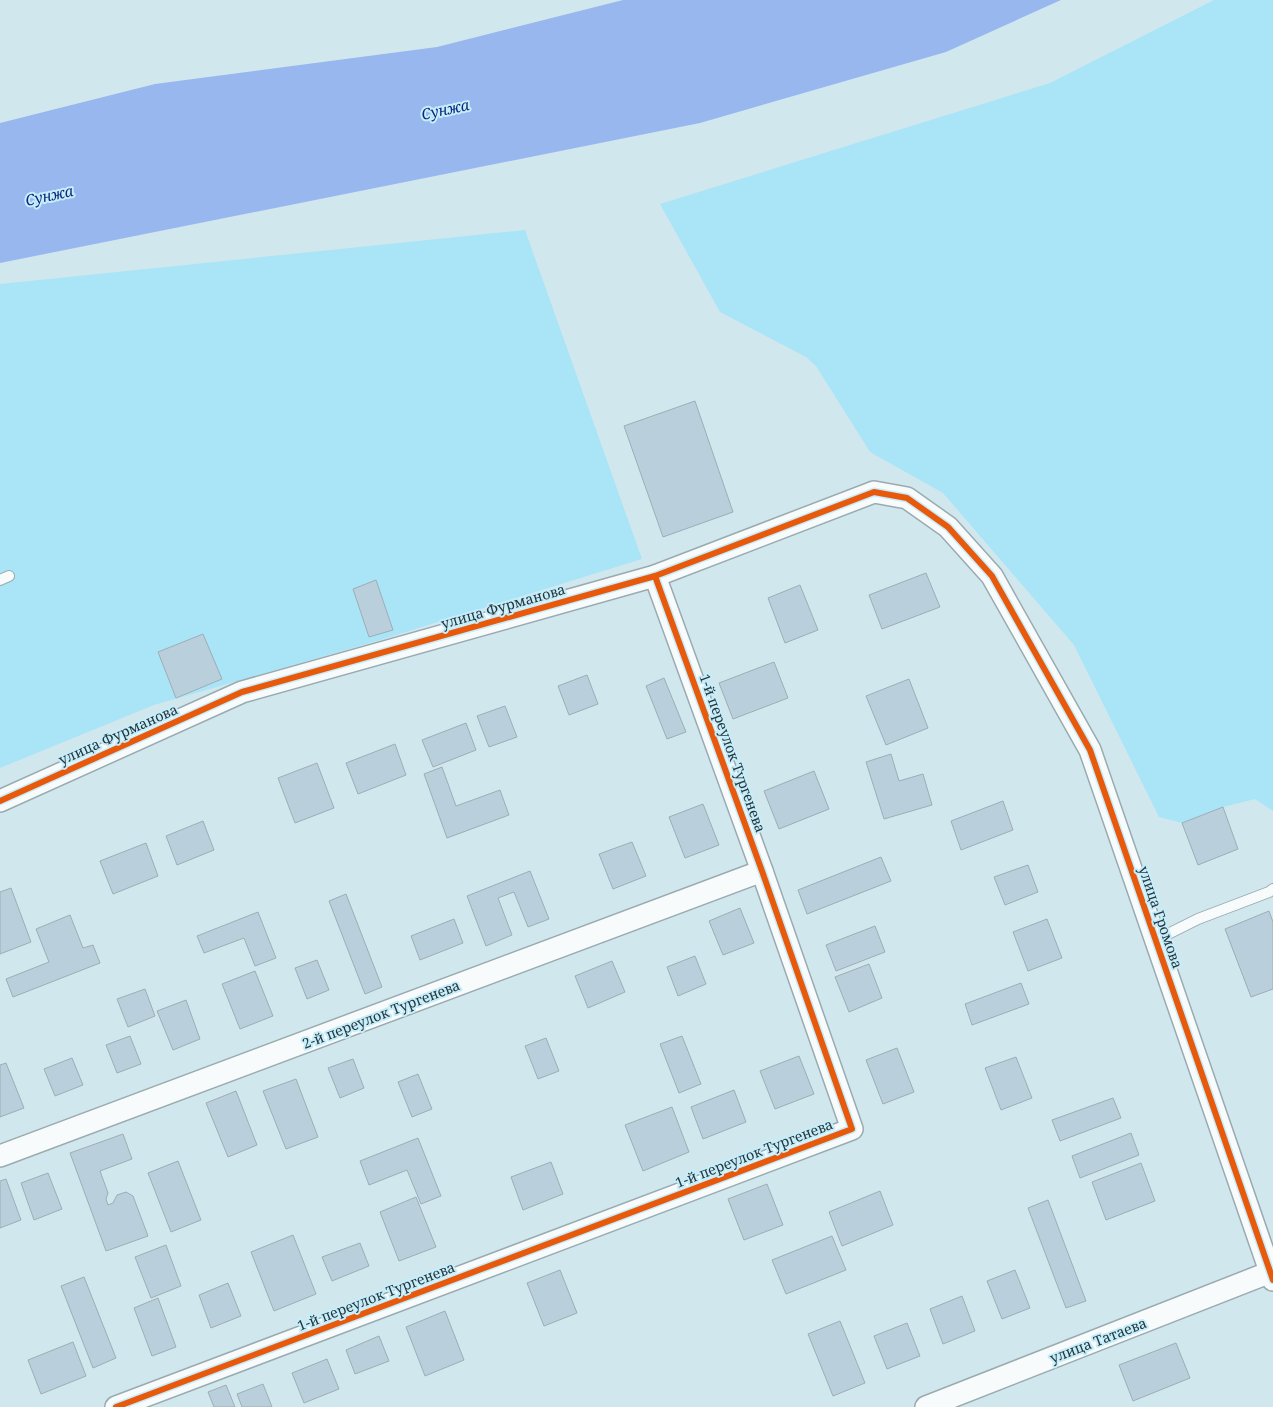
<svg xmlns="http://www.w3.org/2000/svg" width="1273" height="1407" font-family="'Noto Serif',serif">
  <style>
    .green { fill: #aae4f7 }
    .water { fill: #98b7ef }
    .building { fill: #b9cfdb; stroke: #9eadb5 }
    .lines { fill: none; stroke-linecap: round; stroke-linejoin: round }
    .service-casing { stroke: #9aabb0; stroke-width: 12 }
    .minor-casing { stroke: #9aabb0; stroke-width: 24 }
    .service { stroke: #f8fbfc; stroke-width: 10 }
    .minor { stroke: #f8fbfc; stroke-width: 21 }
    .cycleway-casing { stroke: #c5edfa; stroke-width: 9 }
    .cycleway { stroke: #e8590c; stroke-width: 6 }
    .labels { text-anchor: middle; dominant-baseline: central; stroke-width: 4; stroke-linejoin: round; paint-order: stroke }
    .street-label { font-size: 14px; fill: #26353b; stroke: #c5edfa }
    .water-label { font-size: 15px; font-style: italic; fill: #0d277e; stroke: #c5edfa }
  </style>
  <rect width="100%" height="100%" fill="#d1e7ee"/>
  <g class="green">
    <polygon points="1214,0 1273,0 1273,811 1255,799 1223,807 1182,823 1159,817 1074,645 943,493 870,452 816,366 806,357 720,312 660,204 1050,83"/>
    <polygon points="525,230 642,559 380,640 154,705 0,768 0,284"/>
  </g>
  <polygon class="water" points="623,0 1061,0 946,52 700,123 0,263 0,123 155,84 437,47"/>
  <g class="building">
    <polygon points="695,401 733,512 663,537 624,426"/>
    <polygon points="926,573 940,607 882,629 869,595"/>
    <polygon points="376,580 393,630 369,637 353,589"/>
    <polygon points="800,585 818,630 785,643 768,598"/>
    <polygon points="203,634 222,679 176,698 158,652"/>
    <polygon points="774,662 788,698 733,719 719,683"/>
    <polygon points="587,675 598,704 569,715 558,686"/>
    <polygon points="664,678 686,732 667,739 646,686"/>
    <polygon points="909,679 928,728 886,745 866,696"/>
    <polygon points="505,706 517,737 489,747 477,716"/>
    <polygon points="466,723 476,750 433,767 422,740"/>
    <polygon points="395,744 406,775 358,794 346,763"/>
    <polygon points="891,754 899,781 923,774 932,805 884,819 866,762"/>
    <polygon points="317,763 334,808 295,823 278,778"/>
    <polygon points="442,767 456,806 500,790 509,815 447,838 424,774"/>
    <polygon points="814,771 829,809 779,829 764,791"/>
    <polygon points="1003,801 1013,830 961,850 951,821"/>
    <polygon points="703,804 719,845 685,858 669,817"/>
    <polygon points="1223,807 1238,849 1198,865 1182,823"/>
    <polygon points="203,821 214,850 177,865 166,836"/>
    <polygon points="632,842 646,876 613,889 599,854"/>
    <polygon points="146,843 158,876 113,894 100,861"/>
    <polygon points="881,857 891,881 807,914 798,890"/>
    <polygon points="1028,865 1038,892 1005,905 994,877"/>
    <polygon points="530,871 549,919 528,927 514,892 498,898 512,935 486,946 467,896"/>
    <polygon points="11,888 31,942 0,954 0,892"/>
    <polygon points="346,894 382,987 365,994 329,901"/>
    <polygon points="740,908 754,943 723,955 709,921"/>
    <polygon points="1269,911 1273,922 1273,989 1251,997 1225,929"/>
    <polygon points="258,912 276,958 255,966 244,938 204,953 197,936"/>
    <polygon points="70,915 83,948 93,945 100,963 13,997 6,979 49,962 36,929"/>
    <polygon points="454,919 463,943 420,960 411,936"/>
    <polygon points="1047,919 1062,958 1028,971 1013,932"/>
    <polygon points="875,926 885,952 836,971 826,945"/>
    <polygon points="695,956 706,984 678,996 667,967"/>
    <polygon points="317,960 329,990 307,999 295,968"/>
    <polygon points="612,961 625,992 588,1008 575,976"/>
    <polygon points="869,964 882,998 849,1012 835,977"/>
    <polygon points="255,971 273,1016 240,1029 222,984"/>
    <polygon points="1021,983 1029,1004 972,1025 965,1004"/>
    <polygon points="145,989 155,1016 128,1027 117,999"/>
    <polygon points="186,1000 200,1039 173,1050 157,1011"/>
    <polygon points="130,1036 141,1064 117,1073 106,1045"/>
    <polygon points="682,1036 701,1084 679,1093 660,1044"/>
    <polygon points="546,1038 559,1071 538,1079 525,1046"/>
    <polygon points="897,1048 914,1092 883,1104 866,1060"/>
    <polygon points="799,1056 814,1094 775,1109 760,1071"/>
    <polygon points="1016,1057 1032,1098 1001,1110 985,1068"/>
    <polygon points="72,1058 83,1085 55,1096 44,1069"/>
    <polygon points="353,1059 364,1088 340,1098 328,1068"/>
    <polygon points="6,1063 24,1108 0,1117 0,1065"/>
    <polygon points="418,1074 432,1109 412,1117 398,1082"/>
    <polygon points="296,1079 318,1137 286,1149 263,1091"/>
    <polygon points="734,1090 746,1122 703,1139 691,1107"/>
    <polygon points="236,1091 257,1145 228,1157 206,1103"/>
    <polygon points="1113,1098 1121,1118 1060,1141 1052,1120"/>
    <polygon points="672,1107 689,1152 643,1171 625,1125"/>
    <polygon points="1131,1133 1139,1155 1080,1178 1072,1156"/>
    <polygon points="123,1134 132,1159 100,1171 108,1193 106,1199 108,1205 113,1203 117,1195 126,1192 133,1196 148,1236 106,1251 70,1153"/>
    <polygon points="418,1138 441,1196 421,1204 407,1170 369,1185 360,1161"/>
    <polygon points="178,1161 201,1220 171,1232 148,1173"/>
    <polygon points="551,1162 563,1194 523,1210 511,1177"/>
    <polygon points="1141,1163 1155,1201 1106,1220 1092,1182"/>
    <polygon points="48,1173 62,1209 34,1220 21,1183"/>
    <polygon points="6,1179 21,1220 0,1228 0,1181"/>
    <polygon points="767,1184 783,1225 744,1240 728,1199"/>
    <polygon points="880,1191 893,1225 842,1246 829,1212"/>
    <polygon points="416,1197 436,1247 399,1261 380,1212"/>
    <polygon points="1048,1200 1086,1301 1066,1308 1028,1208"/>
    <polygon points="293,1235 316,1294 274,1311 251,1252"/>
    <polygon points="832,1236 846,1270 786,1294 772,1260"/>
    <polygon points="360,1243 369,1266 332,1281 322,1257"/>
    <polygon points="166,1245 181,1286 151,1298 135,1257"/>
    <polygon points="560,1270 577,1313 544,1326 527,1283"/>
    <polygon points="1015,1270 1030,1308 1002,1319 987,1281"/>
    <polygon points="84,1277 116,1358 93,1368 61,1286"/>
    <polygon points="228,1283 241,1316 211,1328 199,1295"/>
    <polygon points="962,1296 975,1331 943,1344 930,1309"/>
    <polygon points="158,1298 176,1347 152,1356 134,1308"/>
    <polygon points="445,1311 464,1360 425,1376 406,1327"/>
    <polygon points="840,1321 865,1383 833,1396 808,1334"/>
    <polygon points="907,1323 920,1356 887,1369 874,1336"/>
    <polygon points="379,1336 389,1361 355,1374 346,1350"/>
    <polygon points="73,1342 86,1376 41,1394 28,1360"/>
    <polygon points="1176,1343 1190,1378 1133,1401 1119,1365"/>
    <polygon points="327,1359 339,1389 304,1403 292,1373"/>
    <polygon points="263,1384 272,1407 242,1407 237,1394"/>
    <polygon points="226,1385 235,1407 214,1407 208,1392"/>
  </g>
  <g class="lines">
    <g class="service-casing">
      <g id="service">
        <polyline points="0,580 9,576"/>
        <polyline points="1156,940 1198,919 1269,892 1273,889"/>
      </g>
    </g>
    <g class="minor-casing">
      <g id="minor">
        <polyline points="0,801 242,692 655,576 874,492 907,498 948,527 992,576 1090,750 1273,1280"/>
        <polyline points="0,1156 762,871"/>
        <polyline points="116,1407 852,1129 762,871 655,576"/>
        <polyline points="926,1407 1273,1271"/>
      </g>
    </g>
    <use href="#service" class="service"/>
    <use href="#minor" class="minor"/>
    <g class="cycleway-casing">
      <g id="cycleway">
        <polyline points="0,801 242,692 655,576 874,492 907,498 948,527 992,576 1090,750 1273,1280"/>
        <polyline points="116,1407 852,1129 762,871 655,576"/>
      </g>
    </g>
    <use href="#cycleway" class="cycleway"/>
  </g>
  <g class="labels">
    <g class="street-label">
      <text transform="translate(503 606) rotate(-16)">улица Фурманова</text>
      <text transform="translate(118 734) rotate(-24)">улица Фурманова</text>
      <text transform="translate(733 753) rotate(70)">1-й переулок Тургенева</text>
      <text transform="translate(1161 917) rotate(71)">улица Громова</text>
      <text transform="translate(381 1014) rotate(-21)">2-й переулок Тургенева</text>
      <text transform="translate(754 1153) rotate(-21)">1-й переулок Тургенева</text>
      <text transform="translate(376 1296) rotate(-21)">1-й переулок Тургенева</text>
      <text transform="translate(1098 1340) rotate(-21)">улица Татаева</text>
    </g>
    <g class="water-label">
      <text transform="translate(445 109) rotate(-12)">Сунжа</text>
      <text transform="translate(49 195) rotate(-12)">Сунжа</text>
    </g>
  </g>
</svg>
